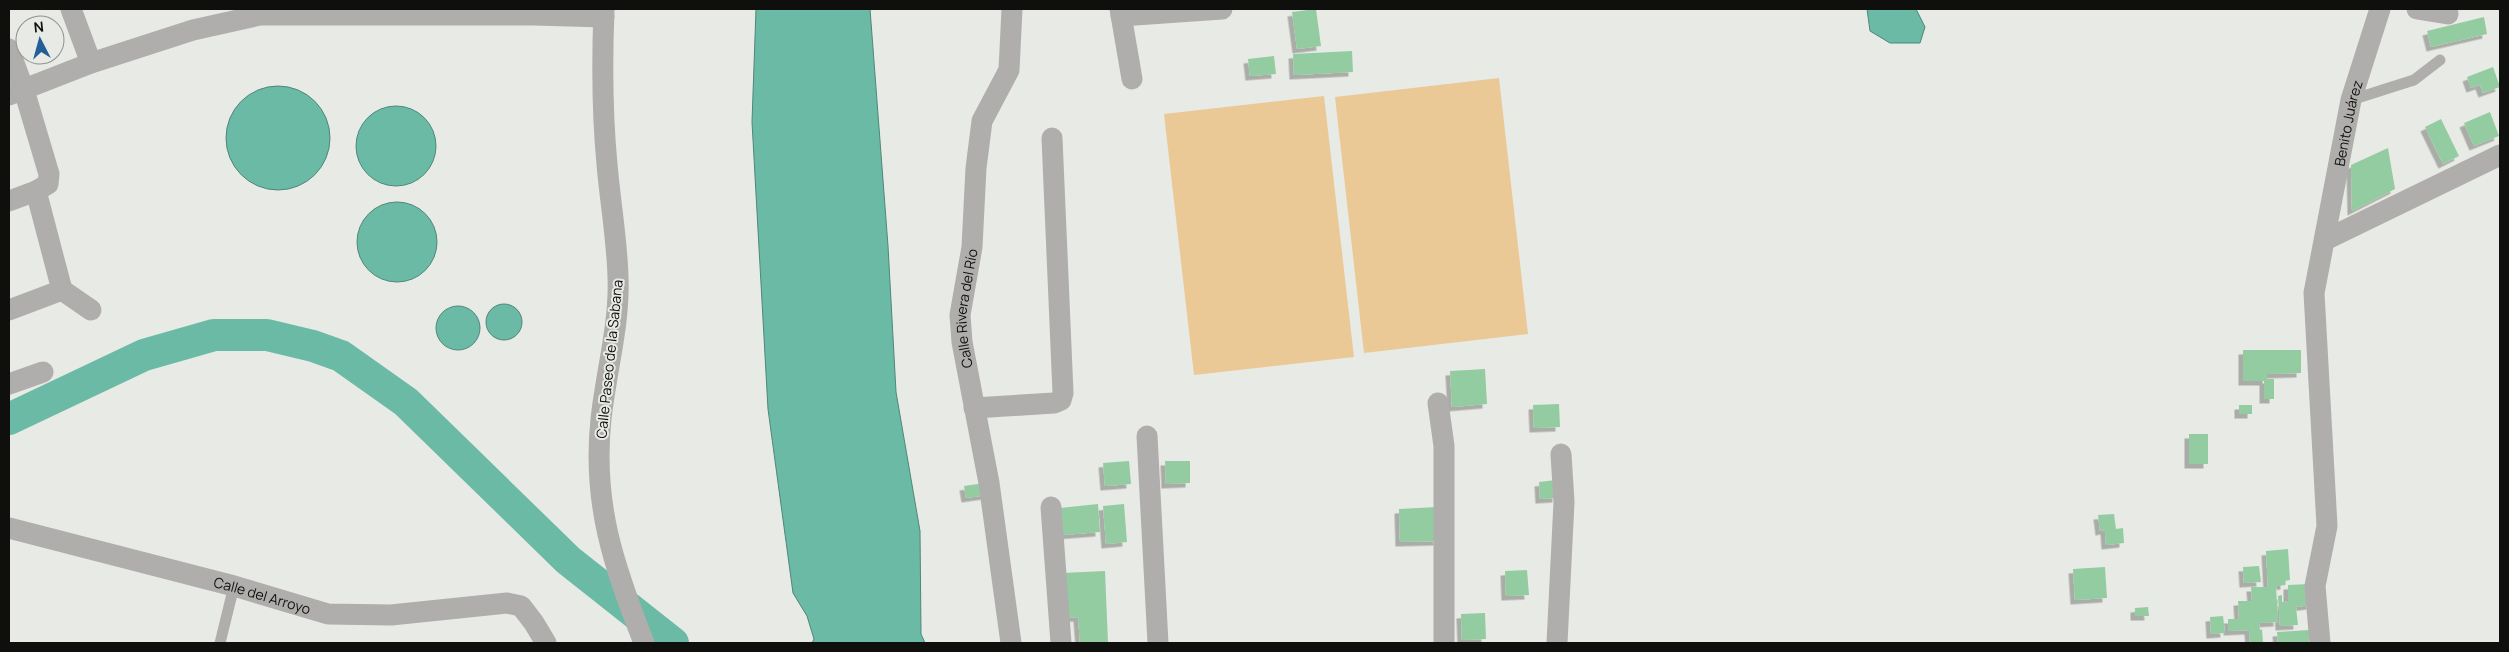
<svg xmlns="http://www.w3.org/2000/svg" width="2509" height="652" font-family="Manrope,sans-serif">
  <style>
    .green { fill: #eac997 }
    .water { fill: #6bbaa6; stroke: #4f8778 }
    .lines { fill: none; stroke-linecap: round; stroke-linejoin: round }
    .river { stroke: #6bbaa6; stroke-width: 32 }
    .building { fill: #94cca1; filter: url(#shadow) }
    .lane { stroke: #afaeac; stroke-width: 11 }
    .street { stroke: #afaeac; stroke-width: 21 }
    .labels { text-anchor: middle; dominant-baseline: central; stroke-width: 4; stroke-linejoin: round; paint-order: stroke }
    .street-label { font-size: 14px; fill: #0f0f0e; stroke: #e8eae5 }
  </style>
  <defs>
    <filter id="shadow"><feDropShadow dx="-4.5" dy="4.5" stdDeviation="0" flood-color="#0004"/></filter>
  </defs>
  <rect width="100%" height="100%" fill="#e8eae5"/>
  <g class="green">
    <polygon points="1499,78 1528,334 1364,353 1335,97"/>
    <polygon points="1324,96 1354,357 1194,375 1164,114"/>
  </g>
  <g class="water">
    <polygon points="756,9 870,9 888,246 896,392 920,531 921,634 925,643 812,643 814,639 807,616 793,593 768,409 752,122"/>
    <polygon points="1867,9 1916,9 1925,27 1920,43 1890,43 1870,31"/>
    <circle cx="278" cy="138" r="52"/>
    <circle cx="396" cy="146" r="40"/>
    <circle cx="397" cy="242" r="40"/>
    <circle cx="504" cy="322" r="18"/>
    <circle cx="458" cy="328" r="22"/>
  </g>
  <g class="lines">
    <polyline class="river" points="9,419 144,355 214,335 267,335 313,346 341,356 406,402 568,560 673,643"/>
  </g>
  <g class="building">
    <polygon points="1316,9 1321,46 1297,49 1292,12"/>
    <polygon points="2484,17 2487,34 2431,47 2427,31"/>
    <polygon points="1352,51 1353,72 1294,75 1293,54"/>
    <polygon points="1274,56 1276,74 1250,76 1248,59"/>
    <polygon points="2493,67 2500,87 2483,93 2480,85 2471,88 2467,77"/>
    <polygon points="2490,112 2499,136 2474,146 2464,123"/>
    <polygon points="2441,119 2459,156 2443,164 2425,127"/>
    <polygon points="2388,148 2395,189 2352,211 2351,165"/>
    <polygon points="2243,350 2301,350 2301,373 2267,374 2267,379 2274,379 2274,399 2264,399 2264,381 2243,381"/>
    <polygon points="1485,369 1487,404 1452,407 1450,371"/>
    <polygon points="1559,404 1560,427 1534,428 1533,405"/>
    <rect x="2239" y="405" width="13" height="9"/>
    <rect x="2189" y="434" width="19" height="30"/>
    <polygon points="1129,461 1131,484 1105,486 1103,463"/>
    <polygon points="1165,461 1190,461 1190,483 1166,484"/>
    <polygon points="1556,480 1557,498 1540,499 1539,482"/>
    <polygon points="985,483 987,495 966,498 964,486"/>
    <polygon points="1098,504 1100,532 1062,535 1060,508"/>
    <polygon points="1124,504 1127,542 1106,544 1103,506"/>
    <polygon points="1437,507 1438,541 1400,542 1399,509"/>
    <polygon points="2114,514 2116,529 2123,528 2124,543 2106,545 2105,530 2100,531 2098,515"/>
    <polygon points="2288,549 2290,580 2285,581 2285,585 2276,586 2278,622 2259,623 2260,630 2262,629 2263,643 2250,643 2249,630 2228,631 2228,619 2239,619 2238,601 2252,601 2251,587 2268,587 2266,551"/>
    <polygon points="2259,566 2261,582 2244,583 2243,567"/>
    <polygon points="2105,567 2107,598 2075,600 2073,569"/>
    <polygon points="1527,570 1529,595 1506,596 1505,571"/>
    <polygon points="1105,571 1108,643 1080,643 1078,617 1064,618 1062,573"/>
    <polygon points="2309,584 2311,605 2296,607 2298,625 2280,626 2278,596 2282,595 2282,602 2286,601 2288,604 2288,585"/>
    <polygon points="2148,607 2149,616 2135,616 2135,608"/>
    <polygon points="1485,613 1486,639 1462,640 1461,614"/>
    <polygon points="2223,616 2225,633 2211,634 2210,617"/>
    <polygon points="2309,630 2309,643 2278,643 2277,632"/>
  </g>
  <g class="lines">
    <g class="lane">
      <polyline points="2351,100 2414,80 2440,60"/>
      <polyline points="220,643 234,586"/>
    </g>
    <g class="street">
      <polyline points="71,9 91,63"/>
      <path d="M604,9C602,60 602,112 607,164C610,201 617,239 618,277C620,324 606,372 601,419C592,504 614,566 644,643"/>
      <polyline points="1120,9 1132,79"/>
      <polyline points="2417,9 2448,14"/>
      <polyline points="1121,16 1222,9"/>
      <polyline points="9,49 24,90 49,174 48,184 36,191 9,201"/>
      <polyline points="9,95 91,63 193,30 260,15 534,15 604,17"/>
      <polyline points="36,191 62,290"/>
      <polyline points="2325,240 2500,155"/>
      <polyline points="62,290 91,310"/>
      <polyline points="9,310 62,290"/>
      <polyline points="9,384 43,372"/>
      <polyline points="1438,403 1444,446 1444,643"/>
      <polyline points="974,408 1054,403 1061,400 1063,393 1052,138"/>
      <polyline points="1147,436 1158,643"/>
      <polyline points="1051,507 1061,643"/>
      <path id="s1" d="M9,528L234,586L328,614L391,615L507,603L521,606L534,623L546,643"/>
      <path id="s2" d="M1011,643L989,483L962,342L960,315L972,247L976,168L982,121L1009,70L1012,9"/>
      <polyline points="1557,643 1564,502 1561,454"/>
      <path id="s3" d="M2320,643L2315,586L2327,526L2314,293L2351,100L2380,9"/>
    </g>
  </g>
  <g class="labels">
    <g class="street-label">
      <text stroke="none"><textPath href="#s3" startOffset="525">Benito Juárez</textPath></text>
      <text stroke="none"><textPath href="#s2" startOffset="339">Calle Rivera del Río</textPath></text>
      <text transform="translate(609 359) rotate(-84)">Calle Paseo de la Sabana</text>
      <text stroke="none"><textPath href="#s1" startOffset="262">Calle del Arroyo</textPath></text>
    </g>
  </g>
  <rect width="2509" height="652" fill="none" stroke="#0f0f0e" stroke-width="20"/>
  <g transform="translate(40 40) rotate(354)"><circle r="24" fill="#e8eae5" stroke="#91928f"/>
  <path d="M0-4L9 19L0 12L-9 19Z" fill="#235f96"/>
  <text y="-8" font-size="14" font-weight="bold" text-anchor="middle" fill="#0f0f0e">N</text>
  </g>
</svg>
